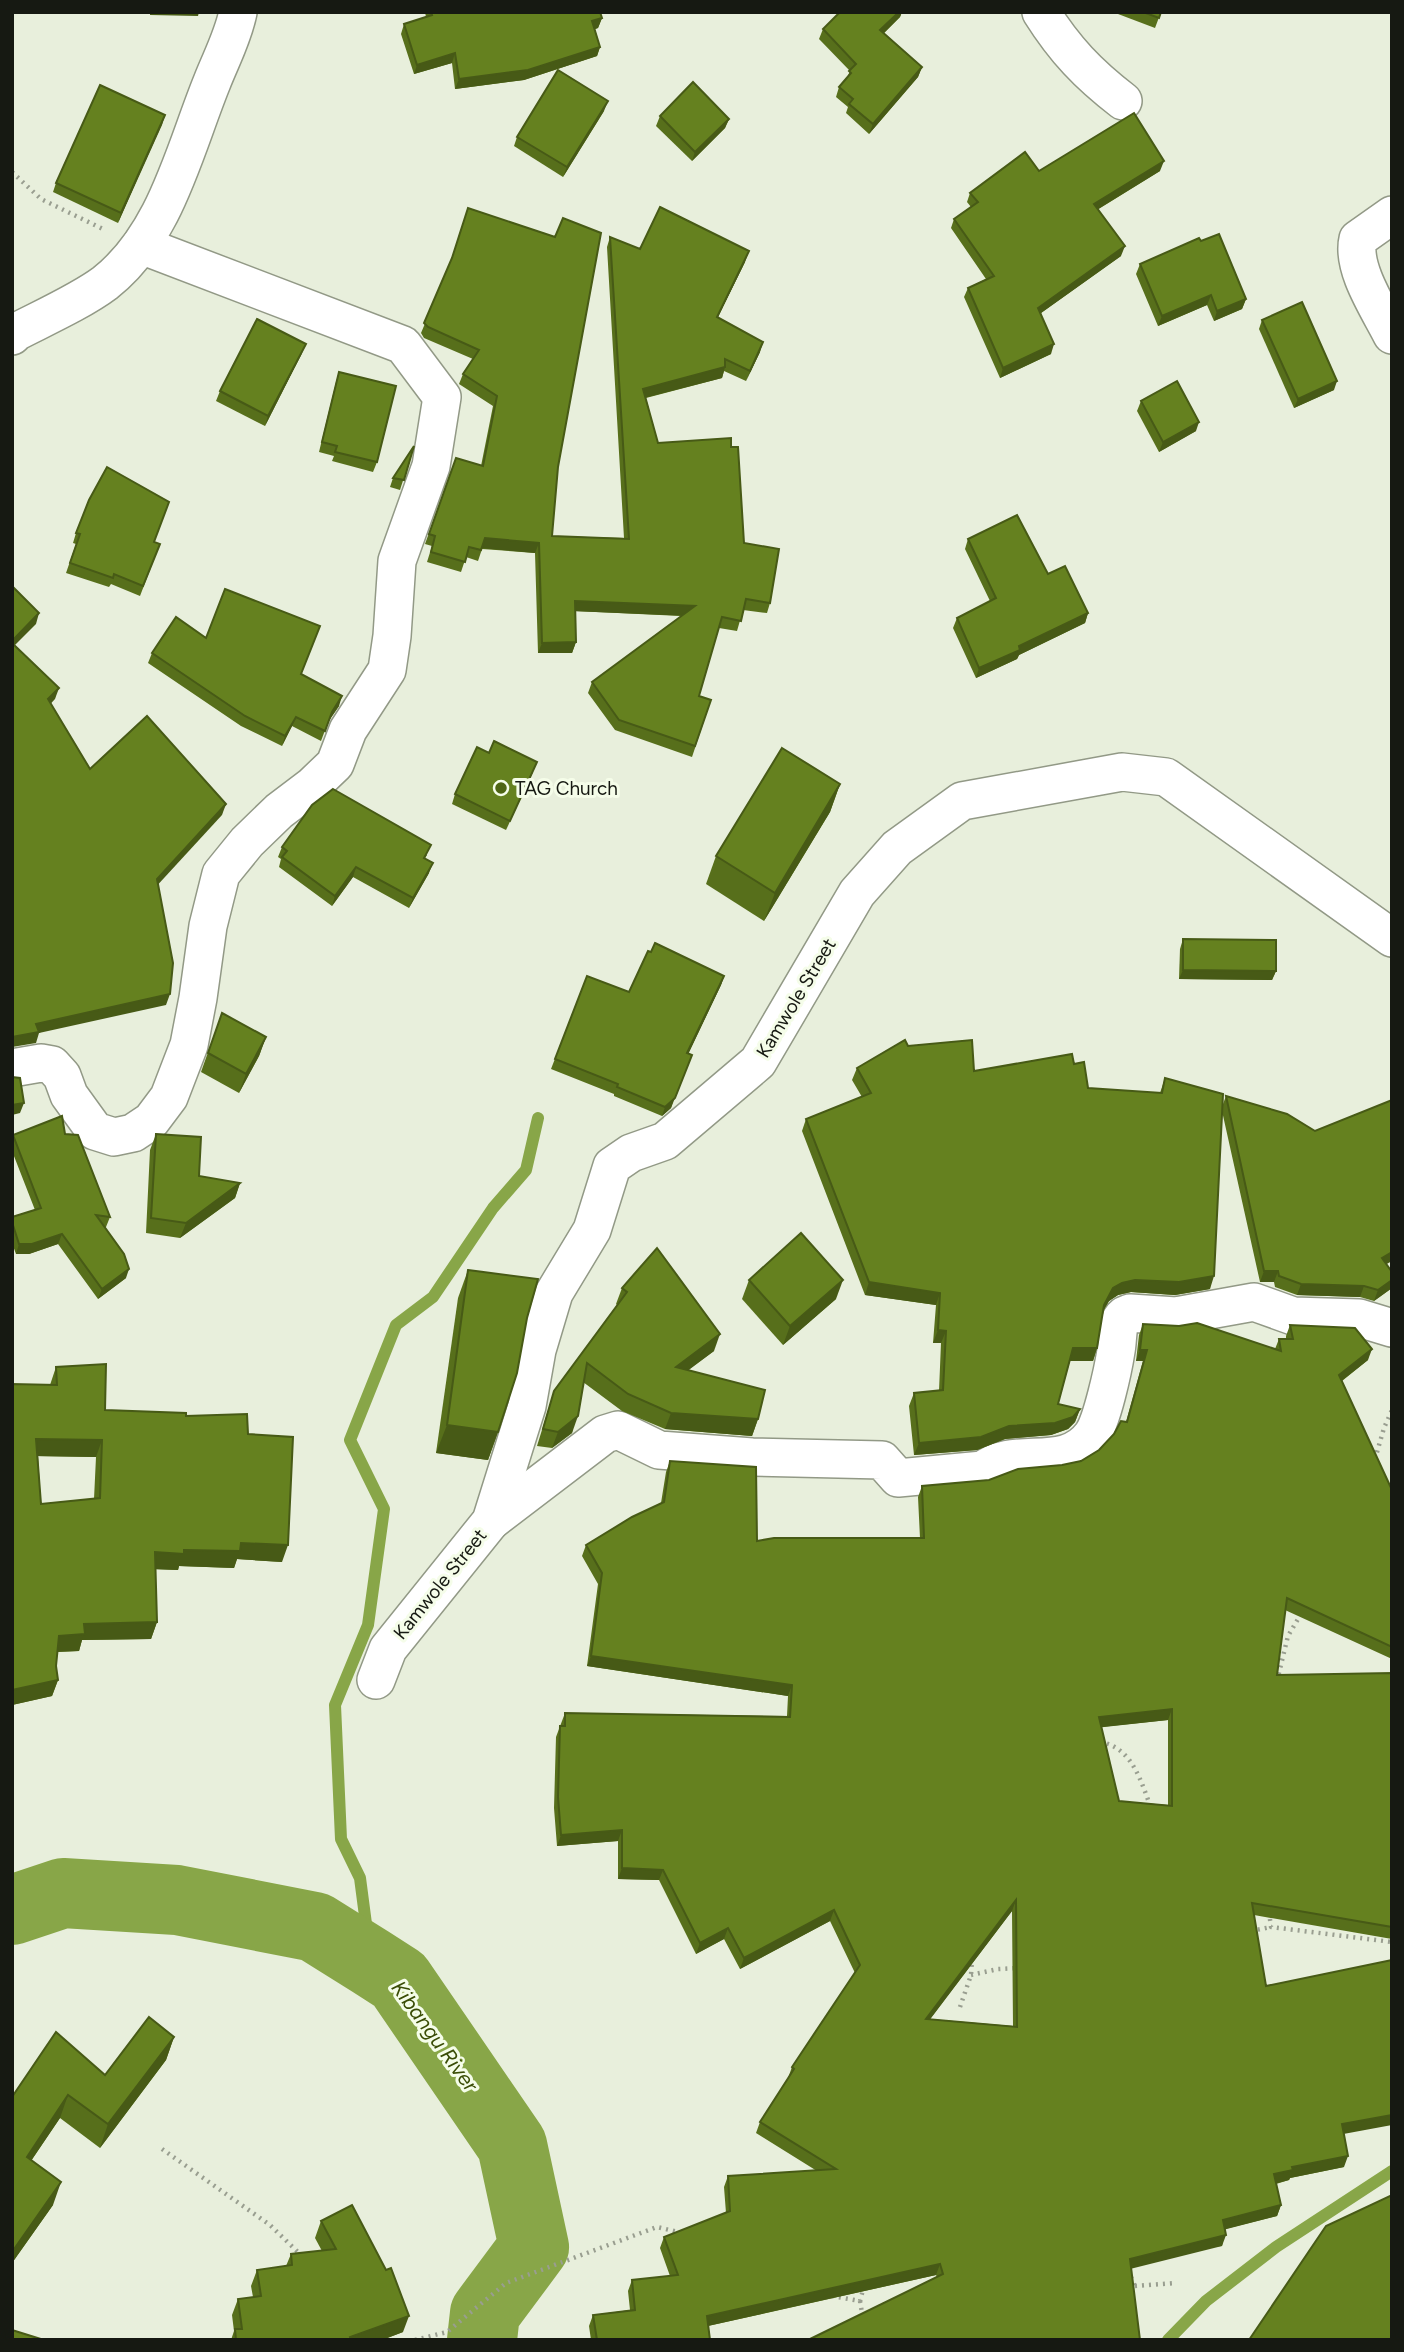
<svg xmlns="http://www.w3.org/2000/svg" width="1404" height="2352" font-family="Figtree,sans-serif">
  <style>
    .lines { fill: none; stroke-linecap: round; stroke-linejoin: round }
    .stream { stroke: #88a648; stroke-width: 12 }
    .river { stroke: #88a648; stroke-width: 70 }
    .street-casing { stroke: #929986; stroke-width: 40 }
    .path { stroke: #999e90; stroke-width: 4.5; stroke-dasharray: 2 5; stroke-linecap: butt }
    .street { stroke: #fff; stroke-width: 37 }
    .wall { fill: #576f1b; fill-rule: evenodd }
    .shaded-wall { fill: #475a16 }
    .building { fill: #65811f; stroke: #475a16; stroke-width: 2; fill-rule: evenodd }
    .poi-dot { fill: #4e6513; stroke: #f5fde9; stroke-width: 2.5 }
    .labels { text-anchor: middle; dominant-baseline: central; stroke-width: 6; stroke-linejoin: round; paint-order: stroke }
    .poi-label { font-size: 19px; fill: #161912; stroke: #f5fde9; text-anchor: start }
    .street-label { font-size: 19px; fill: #161912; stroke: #f5fde9 }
    .water-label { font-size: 21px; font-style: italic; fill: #3a4d06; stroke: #f5fde9 }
  </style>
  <rect width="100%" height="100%" fill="#e8efdc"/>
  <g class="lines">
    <g class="stream">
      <polyline points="371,1962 360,1878 341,1839 335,1705 368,1625 384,1509 350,1440 396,1325 433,1297 493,1208 526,1170 538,1118"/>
      <polyline points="1168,2340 1206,2301 1276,2247 1392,2171"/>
    </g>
    <polyline class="river" points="12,1910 63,1893 177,1900 315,1927 371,1962 399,1980 512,2145 534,2247 485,2313 482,2340"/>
    <g class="street-casing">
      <g id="street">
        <path d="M1041,12C1065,50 1088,74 1123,101"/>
        <path d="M1392,215L1358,239C1351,268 1379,309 1392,335"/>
        <path d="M12,336L16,332C43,318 81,301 105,283C166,235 184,151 212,82C221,59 233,37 238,12"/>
        <polyline points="12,1068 41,1063 52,1065 62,1076 69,1095 95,1131 114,1137 133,1133 151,1121 169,1097 189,1045 198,998 208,926 221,874 247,842 279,811 312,786 335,764 348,730 387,670 392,636 397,561 431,466 442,397 403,345 141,245"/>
        <path d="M491,1521L605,1434L618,1430L659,1450L752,1457L882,1460L898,1478L983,1470C1016,1444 1064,1473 1092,1435C1102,1421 1113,1370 1116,1351C1118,1341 1117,1328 1121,1319C1124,1314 1125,1315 1130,1313L1176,1316L1254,1302L1293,1316L1359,1318L1392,1328"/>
        <polyline points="376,1680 388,1649 491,1521 527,1406 537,1350 554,1293 592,1230 612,1166 631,1153 665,1141 758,1062 857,893 897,848 962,801 1122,772 1166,777 1392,938"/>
      </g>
    </g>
    <g class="path">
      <polyline points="12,172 41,199 105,230"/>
      <polyline points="1375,1459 1384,1428 1392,1410"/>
      <polyline points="1277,1681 1288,1636 1301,1614"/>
      <path d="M1100,1742C1132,1747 1141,1781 1151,1808"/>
      <polyline points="1269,1912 1271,1927 1392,1942"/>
      <polyline points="1251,1931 1271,1927"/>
      <polyline points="971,1975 998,1969 1018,1968"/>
      <polyline points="960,2007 971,1975 972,1960"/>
      <polyline points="162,2149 270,2225 301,2255"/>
      <polyline points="1131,2277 1135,2287"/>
      <polyline points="1135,2286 1176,2283"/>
      <polyline points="832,2296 860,2301 864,2286"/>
      <polyline points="860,2301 862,2313 866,2316"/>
      <polyline points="415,2340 447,2332 506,2283 657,2227 682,2233"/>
    </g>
    <use href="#street" class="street"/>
  </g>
  <g class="wall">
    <polygon points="425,12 600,12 602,18 598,28 595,29 600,47 597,56 524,80 455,89 452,63 414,74 401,34 404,24 426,17"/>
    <polygon points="840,12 902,12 900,17 884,33 922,67 918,77 869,134 846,113 848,107 836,97 839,87 847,78 850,71 819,39 823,29"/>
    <polygon points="1119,12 1161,12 1155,28 1118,14"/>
    <polygon points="604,111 563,177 514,146 517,137"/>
    <polygon points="165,115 118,223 53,192 56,183"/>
    <polygon points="660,116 729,119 725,128 692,161 656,126"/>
    <polygon points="1039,171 1160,171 1097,210 1121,256 1041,313 1051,354 1000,378 964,297 968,288 986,279 951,228 954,219 971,207 967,202 970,193"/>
    <polygon points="610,237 640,249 745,262 718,317 760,352 746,381 724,371 722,378 646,398 658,443 744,543 770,603 767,613 743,610 737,631 719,628 699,696 711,700 692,757 615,730 588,693 592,682 681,616 575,611 576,642 572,653 538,653 535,553 482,549 478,561 466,557 461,572 427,562 432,546 425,544 456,458 481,466 493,406 459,384 463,374 473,359 424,338 421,333 451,262 558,467 552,536 624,538 607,247"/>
    <polygon points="1140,264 1246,299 1242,309 1214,321 1207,305 1158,326 1136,274"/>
    <polygon points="1262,320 1334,390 1294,408 1259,329"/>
    <polygon points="302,353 265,426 216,401 220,391"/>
    <polygon points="339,372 377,462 373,472 332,461 334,456 319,452 336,382"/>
    <polygon points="1141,401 1196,431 1159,452 1137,411"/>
    <polygon points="414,446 400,490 390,487 393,478"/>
    <polygon points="76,533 154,542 160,544 140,596 111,584 109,587 66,573 76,544 73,543"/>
    <polygon points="968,539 1048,574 1088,613 1085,623 1019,655 1017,659 976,678 953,628 957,618 990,601 965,549"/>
    <polygon points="206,638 302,674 339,706 328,722 321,741 292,726 282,746 241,726 148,663 152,653"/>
    <polygon points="489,753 533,772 506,830 452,804 455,794"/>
    <polygon points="840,784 830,812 764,921 706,884 716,856"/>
    <polygon points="282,847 427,855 425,858 429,873 409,908 353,877 332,906 279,867 281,859 278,857"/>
    <polygon points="1183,939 1276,971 1272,980 1179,979 1180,949"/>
    <polygon points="587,976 629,992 724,976 721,985 688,1054 671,1108 662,1116 614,1096 614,1094 551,1069"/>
    <polygon points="222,1013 266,1037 259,1056 239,1093 201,1072"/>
    <polygon points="908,1046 974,1071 1074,1064 1088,1088 1160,1093 1165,1078 1223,1104 1226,1096 1315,1131 1386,1264 1392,1288 1374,1301 1360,1297 1297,1295 1275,1287 1274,1282 1260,1282 1222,1111 1210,1289 1175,1295 1131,1292 1118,1295 1109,1301 1103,1311 1097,1348 1093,1361 1070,1361 1058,1404 1080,1409 1075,1422 1068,1429 1051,1435 1005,1439 977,1450 914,1455 909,1406 914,1393 939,1391 941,1343 933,1343 936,1305 865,1295 802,1131 806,1119 862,1097 852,1080 857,1068"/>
    <polygon points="65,1134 110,1217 106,1227 105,1227 126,1278 98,1299 58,1244 29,1254 16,1254 12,1243 12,1217 35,1210 12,1151 12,1138 13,1135"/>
    <polygon points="156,1134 199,1176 240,1183 235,1198 180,1238 146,1233 150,1150"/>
    <polygon points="468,1270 527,1318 498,1432 488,1460 436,1453 458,1298"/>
    <polygon points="749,1280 836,1299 783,1345 742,1299"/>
    <polygon points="622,1288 714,1351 688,1370 758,1419 752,1436 665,1429 622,1411 583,1382 572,1433 552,1448 537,1446 554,1391 617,1305 616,1304"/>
    <path d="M1143,1324L1275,1349L1279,1339H1286V1336L1290,1325L1368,1360L1342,1381L1391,1489L1392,1486V1659L1285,1610L1277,1675L1392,1673V1939L1254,1915L1266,1986L1344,2134V2167L1290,2178L1289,2180L1276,2184L1281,2205L1277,2216L1225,2229L1222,2246L937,2277L936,2275L708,2326L710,2340H591L589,2326L593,2315L630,2310L628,2291L632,2280L670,2276L660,2248L664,2237L726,2213L724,2187L728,2176L817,2171L756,2133L760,2122L788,2078L792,2067L855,1973L830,1921L740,1969L724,1939L696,1954L659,1880L618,1879V1841L557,1846L554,1808L556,1737L565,1713L787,1716L788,1696L587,1666L598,1584L582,1556L586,1545L661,1503L666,1472L670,1461L757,1541L920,1538L918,1497L922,1486L989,1480L1062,1465L1081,1461L1099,1450L1126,1422L1143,1361H1136L1139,1335ZM1168,1720V1805L1119,1801L1101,1727ZM1012,1911L1013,2026L930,2019Z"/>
    <path d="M56,1367L105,1410L186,1416L248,1434L282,1562L237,1559L234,1568L179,1566L178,1570L155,1569L157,1622L151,1639L82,1640L79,1651L57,1652L56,1666L58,1680L52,1696L12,1705V1384L50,1385ZM38,1456L96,1457L94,1499L41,1504Z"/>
    <polygon points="174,2037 166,2060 100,2148 60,2118 31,2161 53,2205 12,2263 12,2097 105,2075"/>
    <polygon points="321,2221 403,2332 382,2340 231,2340 234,2331 232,2315 238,2299 253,2297 251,2286 257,2270 286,2266 291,2254 322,2251 315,2238"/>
  </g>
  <g class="shaded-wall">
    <polygon points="150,12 199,12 198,16 150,15"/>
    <polygon points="899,12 902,12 900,17 877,40 880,30"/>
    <polygon points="602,18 598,28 589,31 592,21"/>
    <polygon points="600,47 597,56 524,80 455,89 459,79"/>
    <polygon points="455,53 452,63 414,74 417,65"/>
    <polygon points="922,67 918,77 869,134 873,124"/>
    <polygon points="608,101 604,111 563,177 567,167"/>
    <polygon points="165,115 162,125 118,223 121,213"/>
    <polygon points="729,119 725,128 692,161 695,152"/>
    <polygon points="1164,161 1160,171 1090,214 1094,204"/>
    <polygon points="1125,246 1121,256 1034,318 1038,308"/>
    <polygon points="749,251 745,262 713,327 717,317"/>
    <polygon points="1211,295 1207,305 1158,326 1162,316"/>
    <polygon points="1246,299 1242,309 1214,321 1217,311"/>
    <polygon points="763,342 760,352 746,381 750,371"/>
    <polygon points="306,344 302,353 265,426 268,416"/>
    <polygon points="1054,344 1051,354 1000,378 1003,368"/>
    <polygon points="725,367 722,378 640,399 643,389"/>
    <polygon points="1337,381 1334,390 1294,408 1298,399"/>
    <polygon points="1199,422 1196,431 1159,452 1163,442"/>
    <polygon points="485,538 539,543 535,553 481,548"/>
    <polygon points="575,601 695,606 691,616 571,611"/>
    <polygon points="39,613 36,624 12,648 12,641"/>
    <polygon points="1088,613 1085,623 1019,655 1017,659 976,678 979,668 1019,646"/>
    <polygon points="576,642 572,653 538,653 542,643"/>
    <polygon points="59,688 55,699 45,710 48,699"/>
    <polygon points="342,696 339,706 328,722 321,741 332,712"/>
    <polygon points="296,717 292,726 282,746 285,736"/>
    <polygon points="840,784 830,812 764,921 775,893"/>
    <polygon points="226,804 222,815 153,890 157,879"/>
    <polygon points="433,863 429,873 409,908 413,898"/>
    <polygon points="356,867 353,877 332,906 335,896"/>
    <polygon points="1183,970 1276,971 1272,980 1179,979"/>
    <polygon points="724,976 721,985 684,1063 687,1053"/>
    <polygon points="170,994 166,1005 39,1033 36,1043 12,1047 12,1037 36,1024"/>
    <polygon points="266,1037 259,1056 239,1093 246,1074"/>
    <polygon points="692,1055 671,1108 662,1116 665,1107"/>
    <polygon points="24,1103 20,1113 12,1115 12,1105"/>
    <polygon points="240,1183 235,1198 180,1238 186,1223"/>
    <polygon points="62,1234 58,1244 29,1254 16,1254 19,1244"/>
    <polygon points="1392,1252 1392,1261 1378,1269 1382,1258"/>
    <polygon points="129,1269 126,1278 98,1299 102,1289"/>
    <polygon points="1264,1271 1278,1271 1274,1282 1260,1282"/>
    <polygon points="1214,1276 1210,1289 1175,1295 1131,1292 1118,1295 1109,1301 1099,1318 1104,1305 1113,1288 1122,1283 1135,1280"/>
    <polygon points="843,1280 836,1299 783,1345 790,1326"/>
    <polygon points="1392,1280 1392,1288 1374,1301 1378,1290"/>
    <polygon points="869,1282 940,1293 936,1305 865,1295"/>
    <polygon points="1301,1284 1364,1286 1360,1297 1297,1295"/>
    <polygon points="938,1330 946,1331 941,1343 933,1343"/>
    <polygon points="720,1334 714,1351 670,1384 676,1367"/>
    <polygon points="1073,1348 1097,1348 1093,1361 1068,1361"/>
    <polygon points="1372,1349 1368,1360 1335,1386 1339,1375"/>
    <polygon points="1140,1350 1147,1350 1143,1361 1136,1361"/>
    <polygon points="1080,1409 1075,1422 1068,1429 1051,1435 1005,1439 977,1450 914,1455 919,1443 1009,1426"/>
    <polygon points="671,1413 758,1419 752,1436 665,1429"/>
    <polygon points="578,1416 572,1433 552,1448 558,1432"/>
    <polygon points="447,1425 498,1432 488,1460 436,1453"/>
    <polygon points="36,1439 102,1440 96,1457 30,1456"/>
    <polygon points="241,1543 288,1545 282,1562 237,1559 234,1568 179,1566 178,1570 149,1569 155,1552 184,1550"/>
    <polygon points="157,1622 151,1639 82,1640 79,1651 53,1652 59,1636 84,1624"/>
    <polygon points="591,1656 792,1685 788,1696 587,1666"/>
    <polygon points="58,1680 52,1696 12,1705 12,1690"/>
    <polygon points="1172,1709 1168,1720 1095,1728 1099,1717"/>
    <polygon points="622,1830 618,1841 557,1846 561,1835"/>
    <polygon points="622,1868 663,1870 659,1880 618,1879"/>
    <polygon points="1016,1900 1012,1911 922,2030 926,2019"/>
    <polygon points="834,1910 830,1921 740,1969 744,1958"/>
    <polygon points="728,1928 724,1939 696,1954 700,1943"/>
    <polygon points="174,2037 166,2060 100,2148 108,2124"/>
    <polygon points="68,2095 60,2118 18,2180 27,2157"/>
    <polygon points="1392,2115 1392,2125 1338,2135 1342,2124"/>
    <polygon points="1348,2156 1344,2167 1290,2178 1289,2180 1270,2185 1274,2174 1292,2167"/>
    <polygon points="61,2182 53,2205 12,2263 12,2252"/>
    <polygon points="1281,2205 1277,2216 1219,2231 1223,2220"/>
    <polygon points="1226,2235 1222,2246 1126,2270 1130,2259"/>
    <polygon points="940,2264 936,2275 703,2327 707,2316"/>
    <polygon points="409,2316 403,2332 382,2340 349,2340 350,2337"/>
  </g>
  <g class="building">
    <polygon points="431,12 600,12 602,18 592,21 600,47 528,70 459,79 455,53 417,65 404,24 432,15"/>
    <polygon points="840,12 899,12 880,30 922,67 873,124 849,104 853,99 839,87 851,73 849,71 856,64 823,29"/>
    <polygon points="1143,12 1161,12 1159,18"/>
    <polygon points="558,70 608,101 567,167 517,137"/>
    <polygon points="693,82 729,119 695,152 660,116"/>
    <polygon points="100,85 165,115 121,213 56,183"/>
    <polygon points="1134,113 1164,161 1094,204 1125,246 1038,308 1054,344 1003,368 968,288 994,276 954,219 978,202 970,193 1025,152 1039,171"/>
    <polygon points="660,207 749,251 717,317 763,342 750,371 725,359 725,367 643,389 658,443 731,438 731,447 738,447 744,543 779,549 770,603 746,599 741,621 722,617 699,696 711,700 695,746 619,720 592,682 695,606 575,601 576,642 542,643 539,543 485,538 481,550 469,547 465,562 431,552 435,536 429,534 456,458 483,466 497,396 463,374 479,350 428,327 424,323 452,258 468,208 555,237 563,218 601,233 558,467 552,536 629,539 610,237 640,249"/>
    <polygon points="1219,234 1246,299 1217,311 1211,295 1162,316 1140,264 1199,238 1201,241"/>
    <polygon points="1302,302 1337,381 1298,399 1262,320"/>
    <polygon points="257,319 306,344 268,416 220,391"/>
    <polygon points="339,372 396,386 377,462 335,452 337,446 322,442"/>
    <polygon points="1177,381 1199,422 1163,442 1141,401"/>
    <polygon points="414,446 404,480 393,478"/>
    <polygon points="107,467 169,502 154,542 160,544 143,586 114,574 113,578 70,563 80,534 76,533 89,500"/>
    <polygon points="1017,515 1048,574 1065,566 1088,613 1019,646 1020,650 979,668 957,618 996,598 968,539"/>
    <polygon points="12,586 39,613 12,641"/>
    <polygon points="225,589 320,626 301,674 342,696 332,712 325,731 296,717 285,736 245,716 152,653 176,617 206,638"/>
    <polygon points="12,643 59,688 48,699 90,769 147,716 226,804 157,879 173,963 170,994 36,1024 39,1032 12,1037"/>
    <polygon points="494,741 537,762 510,821 455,794 477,747 489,753"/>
    <polygon points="782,748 840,784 775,893 716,856"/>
    <polygon points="333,789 431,845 424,858 433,863 413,898 356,867 335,896 282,857 287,851 282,847 312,805"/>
    <polygon points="1183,939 1276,940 1276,971 1183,970"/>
    <polygon points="655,943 724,976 687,1053 692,1055 675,1098 665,1107 617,1087 618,1084 555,1059 587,976 629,992 648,951 651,952"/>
    <polygon points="222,1013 266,1037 246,1074 208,1053"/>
    <polygon points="905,1040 908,1046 972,1040 974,1071 1072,1054 1074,1064 1084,1062 1088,1088 1162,1093 1165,1078 1223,1094 1214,1276 1179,1282 1135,1280 1122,1283 1113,1288 1104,1305 1097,1348 1073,1348 1058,1404 1080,1409 1073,1417 1055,1423 1009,1426 981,1437 919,1443 914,1393 943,1390 946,1331 938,1330 940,1293 869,1282 806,1119 871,1093 857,1068"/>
    <polygon points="12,1077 20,1078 24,1103 12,1105"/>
    <polygon points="1226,1096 1287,1114 1315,1131 1392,1100 1392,1252 1382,1258 1392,1272 1392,1280 1378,1290 1364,1286 1301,1284 1279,1276 1278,1271 1264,1271"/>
    <polygon points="62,1116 65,1134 78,1135 110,1217 96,1215 124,1254 129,1269 102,1289 62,1234 32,1244 19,1244 12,1222 12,1217 41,1208 13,1135"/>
    <polygon points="156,1134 201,1137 199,1176 240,1183 186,1223 151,1218"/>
    <polygon points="801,1233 843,1280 790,1326 749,1280"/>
    <polygon points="657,1248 720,1334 676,1367 765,1390 758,1419 671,1413 628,1394 587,1363 578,1416 558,1432 543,1429 554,1391 627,1292 622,1288"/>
    <polygon points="468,1270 538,1279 527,1318 517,1373 498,1432 447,1425"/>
    <path d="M1197,1323L1281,1351L1279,1339H1293L1290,1325L1355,1328L1372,1349L1339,1375L1392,1490V1647L1287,1598L1277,1675L1392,1673V1927L1252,1903L1266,1986L1392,1960V2115L1342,2124L1348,2156L1292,2167L1293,2170L1274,2174L1281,2205L1223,2220L1226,2235L1130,2259L1140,2340H808L943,2274L940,2264L707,2316L710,2340H597L593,2315L635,2310L632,2280L678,2275L664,2237L730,2211L728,2176L836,2169L760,2122L794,2069L792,2067L860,1965L834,1910L744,1958L728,1928L700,1943L663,1870L622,1868V1830L561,1835L558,1797L560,1726H565V1713L790,1717L792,1685L591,1656L602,1573L586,1545L632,1517L664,1502L670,1461L756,1467L757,1541L774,1538H924L922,1486L989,1480L1018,1469L1062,1465L1081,1461L1099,1450L1114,1434L1121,1421L1127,1422L1147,1350H1140L1143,1324L1179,1326ZM1172,1709V1806L1119,1801L1099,1717ZM1016,1900L1017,2027L926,2019Z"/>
    <path d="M106,1364L105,1410L186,1413V1416L247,1414L248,1434L293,1437L288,1545L241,1543L240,1551L184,1550V1554L155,1552L157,1622L84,1624L85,1634L59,1636L56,1666L58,1680L12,1690V1384L57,1385L56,1367ZM36,1439L102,1440L100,1498L41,1504Z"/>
    <polygon points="149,2017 174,2037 108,2124 68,2095 27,2157 61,2182 12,2252 12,2097 56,2032 105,2075"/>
    <polygon points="1392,2195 1392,2340 1249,2340 1326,2226"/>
    <polygon points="352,2205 386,2270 391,2268 409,2316 350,2337 351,2340 236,2340 235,2329 242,2329 238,2299 261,2296 257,2270 292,2265 291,2254 336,2249 321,2221"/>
    <polygon points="12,2330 44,2340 12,2340"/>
  </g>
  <circle class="poi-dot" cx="501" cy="788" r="7"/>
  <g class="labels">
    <g class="poi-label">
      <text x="515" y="788">TAG Church</text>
    </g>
    <g class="street-label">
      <text transform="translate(796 998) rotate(-59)">Kamwole Street</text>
      <text transform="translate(440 1584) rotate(-51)">Kamwole Street</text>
    </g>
    <g class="water-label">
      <text transform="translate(435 2036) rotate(54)">Kibangu River</text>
    </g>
  </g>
  <rect width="1404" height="2352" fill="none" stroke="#161912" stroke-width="28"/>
</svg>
